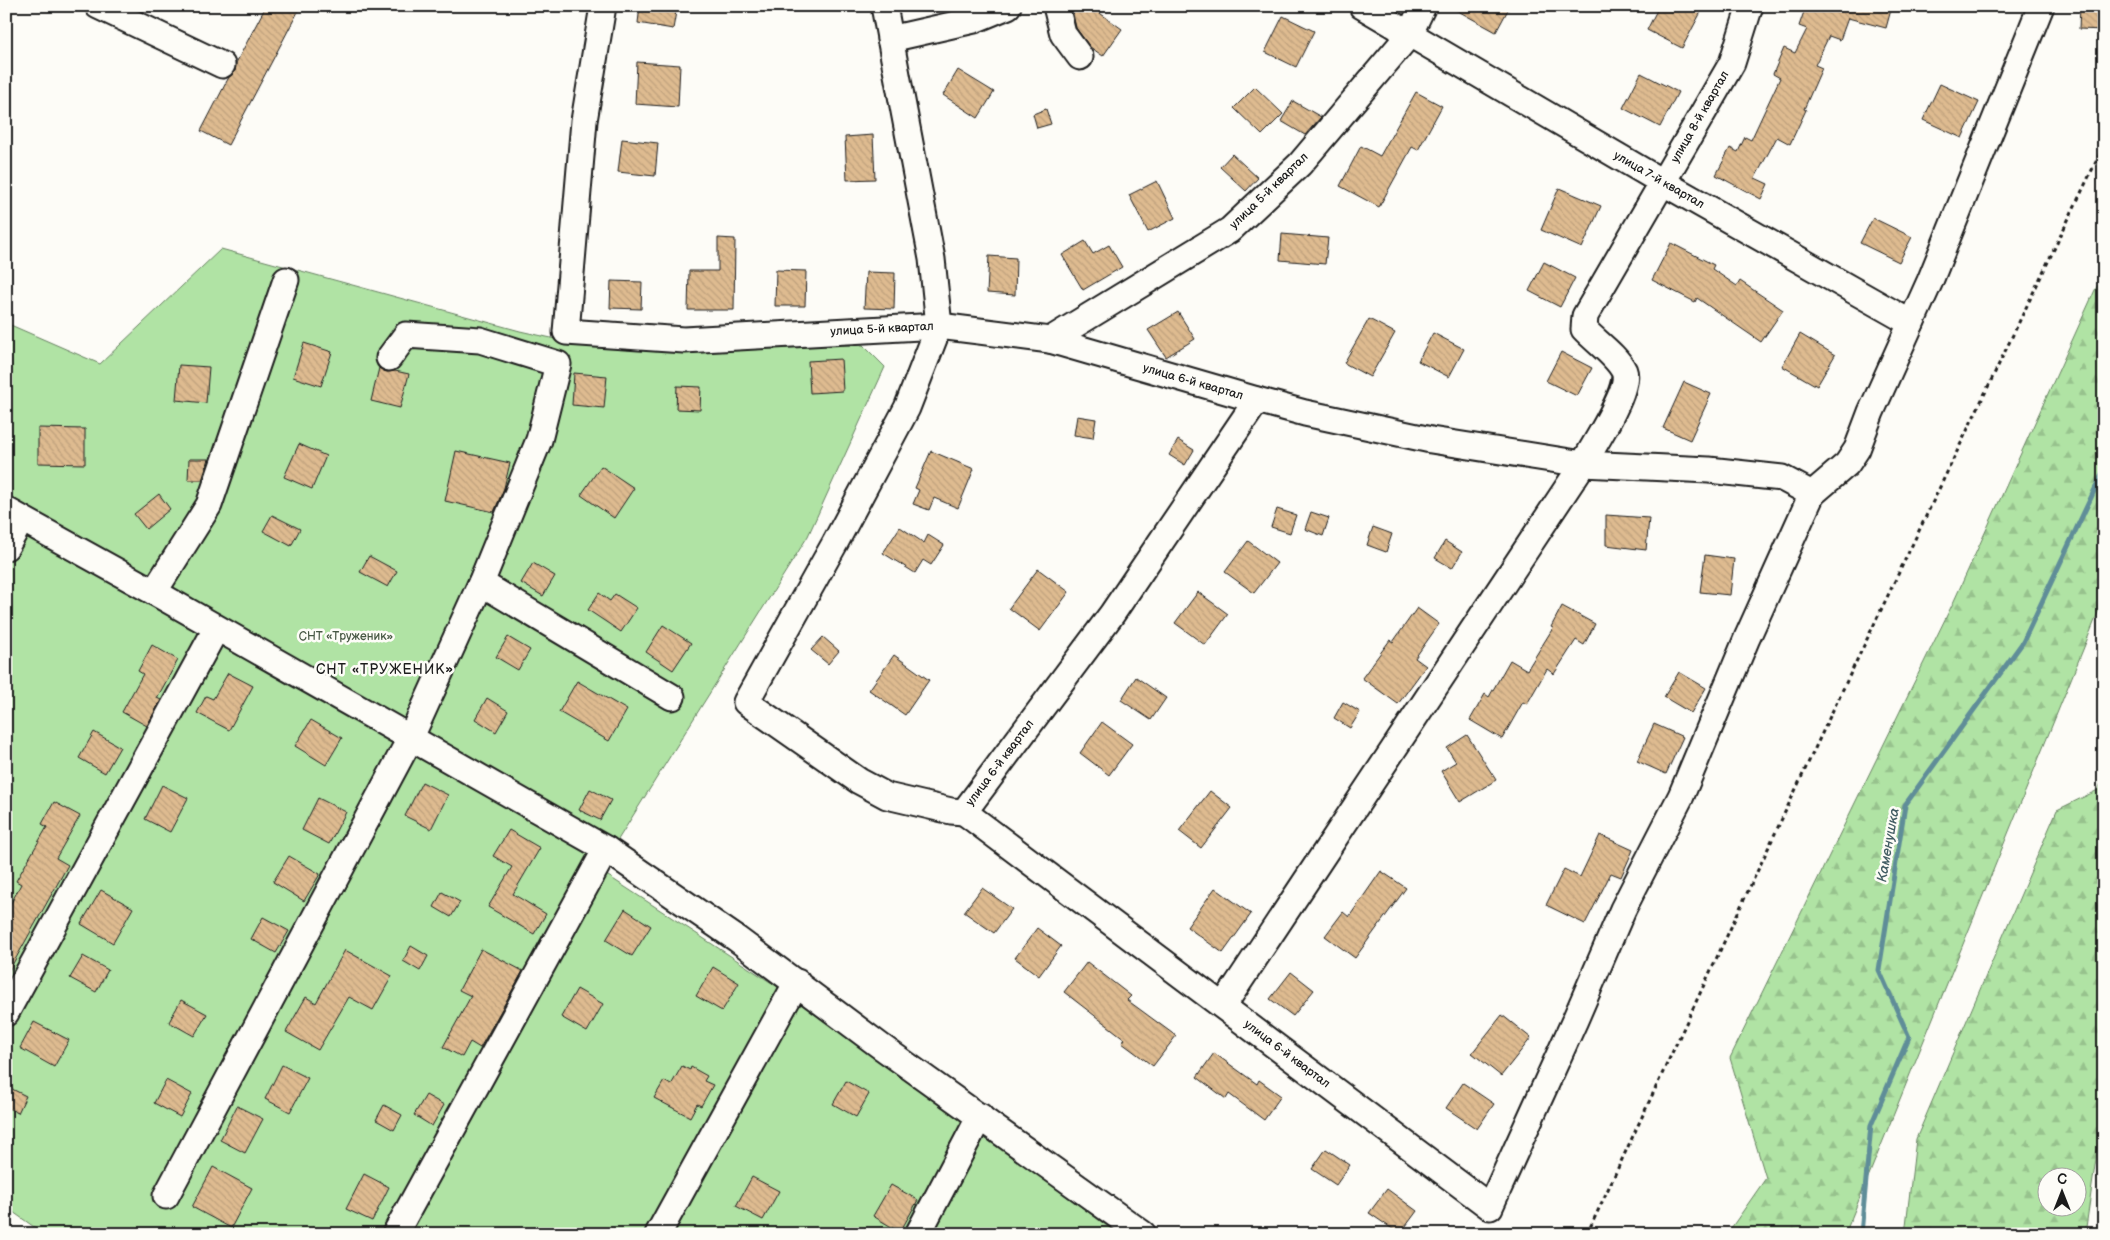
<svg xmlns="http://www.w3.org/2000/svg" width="2110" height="1240" font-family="'Balsamiq Sans',sans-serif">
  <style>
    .green { fill: #b0e3a4; stroke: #668060 }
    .forest { fill: url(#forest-firs); stroke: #668060; fill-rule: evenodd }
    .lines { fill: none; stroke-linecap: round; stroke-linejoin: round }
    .stream { stroke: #5f8d98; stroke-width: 5 }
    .building { fill: url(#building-back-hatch); stroke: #1c1c1c }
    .minor-casing { stroke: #1c1c1c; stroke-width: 29 }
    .path { stroke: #1c1c1c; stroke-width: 3; stroke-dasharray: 4 4; stroke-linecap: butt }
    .minor { stroke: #fdfcf7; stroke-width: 25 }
    .labels { text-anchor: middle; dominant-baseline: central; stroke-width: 5; stroke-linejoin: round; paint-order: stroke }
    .street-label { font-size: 12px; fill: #1c1c1c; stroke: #fdfcf7 }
    .park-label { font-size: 12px; fill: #485845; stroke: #fdfcf7 }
    .neighbourhood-label { font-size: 14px; letter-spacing: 1px; fill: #1c1c1c; stroke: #fdfcf7 }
    .water-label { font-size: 14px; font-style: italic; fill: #435e64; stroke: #fdfcf7 }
  </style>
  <defs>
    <pattern id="forest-firs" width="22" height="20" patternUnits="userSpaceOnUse" patternTransform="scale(1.25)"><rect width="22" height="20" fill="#b0e3a4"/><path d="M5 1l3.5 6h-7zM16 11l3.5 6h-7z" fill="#97c28d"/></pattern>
    <pattern id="building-back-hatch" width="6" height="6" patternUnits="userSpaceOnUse" patternTransform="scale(1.25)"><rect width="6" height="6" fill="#debb90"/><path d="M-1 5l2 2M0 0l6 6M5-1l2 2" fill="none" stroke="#bea07c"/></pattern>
  </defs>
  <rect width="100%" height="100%" fill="#fdfcf7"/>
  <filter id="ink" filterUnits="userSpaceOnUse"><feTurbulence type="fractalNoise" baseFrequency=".02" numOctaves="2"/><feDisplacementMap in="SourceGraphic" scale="10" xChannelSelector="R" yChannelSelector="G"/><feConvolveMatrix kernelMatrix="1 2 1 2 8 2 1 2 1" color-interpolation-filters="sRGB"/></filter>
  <g filter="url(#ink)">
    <polygon class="green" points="221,249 520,331 587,346 863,345 885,367 808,536 599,870 813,1010 1118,1234 44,1234 6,1207 6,323 100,364"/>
    <g class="forest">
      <polygon points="2104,276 2104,598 1845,1234 1727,1234 1766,1178 1730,1058 1954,601 2095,290"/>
      <path d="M2104,776V1104L2085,1234H1905L1916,1139L2057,810L2098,790ZM2048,1178H2078V1208H2048Z"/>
    </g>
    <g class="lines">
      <polyline class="stream" points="1861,1234 1871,1125 1909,1037 1879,970 1905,805 2023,642 2104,470"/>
    </g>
    <g class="building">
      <polygon points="266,6 301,6 228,145 201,131 229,77 235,72 236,63"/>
      <polygon points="640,6 677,6 673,29 638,23"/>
      <polygon points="1078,6 1090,6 1122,29 1103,56 1090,47 1076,28 1073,14"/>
      <polygon points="1449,6 1510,6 1496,32"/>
      <polygon points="1659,6 1700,6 1699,11 1701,12 1682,48 1647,30"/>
      <polygon points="1806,6 1892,6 1886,28 1848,18 1840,40 1829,36 1815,65 1822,68 1804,109 1806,110 1790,144 1777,137 1755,178 1768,184 1761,199 1716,175 1730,148 1738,152 1745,137 1751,140 1780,78 1773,74 1784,48 1795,53 1807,29 1799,26"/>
      <polygon points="2080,6 2104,6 2104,30 2079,29"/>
      <polygon points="1283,16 1314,31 1296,67 1265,52"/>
      <polygon points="637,62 680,65 678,107 635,104"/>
      <polygon points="958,70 994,92 978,118 943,95"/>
      <polygon points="1641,73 1678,92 1660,127 1623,108"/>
      <polygon points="1940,84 1979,102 1962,138 1923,120"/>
      <polygon points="1255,87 1283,114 1262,135 1234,108"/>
      <polygon points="1416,92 1442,106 1418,150 1412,147 1379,207 1340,186 1361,146 1380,156"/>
      <polygon points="1293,101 1321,117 1305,135 1281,121"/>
      <polygon points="1046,109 1051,124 1037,128 1033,114"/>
      <polygon points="873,135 875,179 847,180 845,137"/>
      <polygon points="622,139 658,143 655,176 618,172"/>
      <polygon points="1232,154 1258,178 1246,191 1220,167"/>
      <polygon points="1157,181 1175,218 1148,232 1129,195"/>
      <polygon points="1559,188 1601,206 1582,248 1541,230"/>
      <polygon points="1873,218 1912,237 1899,262 1860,243"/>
      <polygon points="1282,234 1328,238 1325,264 1280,260"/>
      <polygon points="718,238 735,239 734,310 688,310 689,271 718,271"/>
      <polygon points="1085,241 1093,254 1109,245 1122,267 1083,290 1062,255"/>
      <polygon points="1671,243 1714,265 1712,269 1737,286 1740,281 1783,310 1761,342 1697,298 1695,302 1652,280"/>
      <polygon points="989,256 1016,258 1015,295 987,293"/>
      <polygon points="1544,262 1575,278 1560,307 1529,291"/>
      <polygon points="776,270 806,271 805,306 775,306"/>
      <polygon points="866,272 895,273 894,309 864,308"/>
      <polygon points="611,281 642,282 641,309 610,308"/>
      <polygon points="1178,312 1195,339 1166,357 1148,330"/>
      <polygon points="1369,319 1395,333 1370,377 1344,363"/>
      <polygon points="1433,333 1464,349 1449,377 1418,361"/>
      <polygon points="1800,334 1835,355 1817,386 1782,366"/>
      <polygon points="304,343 332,352 321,386 293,377"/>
      <polygon points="1561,352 1592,368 1577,396 1546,381"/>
      <polygon points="841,359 843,391 810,393 808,361"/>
      <polygon points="179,365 209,367 206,403 176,400"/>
      <polygon points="379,368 387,372 395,371 409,374 400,408 371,401"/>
      <polygon points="574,373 607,376 604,408 572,405"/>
      <polygon points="1684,382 1711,394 1690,440 1663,428"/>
      <polygon points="677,386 701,387 700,410 676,409"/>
      <polygon points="1077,416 1096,419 1093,438 1074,435"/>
      <polygon points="38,428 85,429 85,464 38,463"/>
      <polygon points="1178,440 1194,450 1185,465 1169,455"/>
      <polygon points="299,444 326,456 312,489 284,477"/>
      <polygon points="456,451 510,463 504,488 494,512 445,501"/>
      <polygon points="931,451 974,469 958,508 934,498 929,510 913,504 919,490 915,488"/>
      <polygon points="189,459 209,459 202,480 188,480"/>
      <polygon points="601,466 634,488 614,518 581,495"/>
      <polygon points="159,494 170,509 146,529 134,514"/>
      <polygon points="1277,509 1296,515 1290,533 1271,527"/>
      <polygon points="1311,512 1329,518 1323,536 1305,529"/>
      <polygon points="272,515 300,529 291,546 263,531"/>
      <polygon points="1606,515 1649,518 1646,550 1606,545"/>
      <polygon points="900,527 924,543 928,535 944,545 931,565 923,560 915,573 883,553"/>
      <polygon points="1373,527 1392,534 1386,552 1367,545"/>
      <polygon points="1248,541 1277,563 1254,593 1225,572"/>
      <polygon points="1445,541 1462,552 1452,568 1435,558"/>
      <polygon points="1705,555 1734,559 1730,595 1700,592"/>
      <polygon points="369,556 397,571 388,587 360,572"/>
      <polygon points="533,563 555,576 543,596 521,583"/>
      <polygon points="1038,569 1069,592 1040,631 1009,608"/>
      <polygon points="1198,592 1228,614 1205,645 1175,623"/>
      <polygon points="599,593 610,601 615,594 637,608 621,632 588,610"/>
      <polygon points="1562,606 1595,624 1584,645 1576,640 1554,674 1547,669 1527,704 1523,702 1502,739 1470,720 1485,694 1489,697 1510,660 1527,670 1553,628 1551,627"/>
      <polygon points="1417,608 1439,624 1415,658 1426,666 1398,704 1362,678 1390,640 1393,642"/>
      <polygon points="663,625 691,643 673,670 646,652"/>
      <polygon points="508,637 530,650 518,670 496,657"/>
      <polygon points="823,637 839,651 828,664 811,650"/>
      <polygon points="152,645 178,660 157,698 161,700 147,726 122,712 143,674 138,671"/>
      <polygon points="894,655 929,680 905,715 869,690"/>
      <polygon points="1679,672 1706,688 1691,713 1664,697"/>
      <polygon points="228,673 253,686 229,730 197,713 206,696 213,699"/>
      <polygon points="1136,677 1166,698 1151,720 1121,700"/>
      <polygon points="577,681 627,710 609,741 559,712"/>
      <polygon points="487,698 508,711 496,732 475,719"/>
      <polygon points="1343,702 1360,712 1350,728 1334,718"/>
      <polygon points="311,720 342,738 326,765 295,746"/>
      <polygon points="1102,722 1132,744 1109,775 1080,753"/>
      <polygon points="1654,724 1683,737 1666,774 1637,761"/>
      <polygon points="94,732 120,747 105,773 79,758"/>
      <polygon points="1467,735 1496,780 1460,802 1441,771 1456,762 1447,748"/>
      <polygon points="422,782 448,795 431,829 405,816"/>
      <polygon points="162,785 188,798 170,832 145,819"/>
      <polygon points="590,789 611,800 600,820 579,810"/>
      <polygon points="1210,791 1232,808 1201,848 1179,831"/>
      <polygon points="318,798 346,812 329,844 302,830"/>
      <polygon points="54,802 80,816 56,858 68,865 6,976 6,913 21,884 16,881 47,827 42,824"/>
      <polygon points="509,830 540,848 513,894 546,914 534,934 488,907 512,867 493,856"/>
      <polygon points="1600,835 1633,850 1621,877 1611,873 1585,924 1546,905 1564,869 1580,877"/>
      <polygon points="289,856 320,874 304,901 273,882"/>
      <polygon points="1381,871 1406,888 1355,958 1325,936 1343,912 1349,917"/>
      <polygon points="982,888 1012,909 994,933 964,912"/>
      <polygon points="1215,888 1251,914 1223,953 1187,927"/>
      <polygon points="101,890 133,908 113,943 81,924"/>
      <polygon points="442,892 460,902 451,917 434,907"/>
      <polygon points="625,909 651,926 632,956 606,940"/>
      <polygon points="263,917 289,931 276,953 251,939"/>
      <polygon points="1037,928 1061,946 1039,976 1015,958"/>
      <polygon points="411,946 428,956 420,971 403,961"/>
      <polygon points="481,949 523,971 480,1048 470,1042 462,1057 443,1047 471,996 459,990"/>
      <polygon points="345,950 392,976 373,1010 349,997 318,1050 286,1032 306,997 316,1003"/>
      <polygon points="83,956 108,970 96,992 70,978"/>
      <polygon points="1087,962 1131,996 1127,1000 1176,1036 1153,1066 1122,1043 1125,1039 1064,992"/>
      <polygon points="713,967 739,983 722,1011 696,996"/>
      <polygon points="1291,972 1314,990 1293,1016 1270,999"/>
      <polygon points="577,989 603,1004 587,1032 561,1017"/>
      <polygon points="181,1000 207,1014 194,1036 169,1022"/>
      <polygon points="1502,1015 1531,1038 1501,1076 1472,1053"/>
      <polygon points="34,1022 69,1040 54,1067 20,1048"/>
      <polygon points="1214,1053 1257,1084 1259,1080 1281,1096 1264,1120 1229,1094 1226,1099 1197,1077"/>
      <polygon points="282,1065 308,1078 290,1112 265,1099"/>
      <polygon points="682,1066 690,1070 691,1067 707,1076 704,1081 713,1085 701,1106 697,1104 690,1117 654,1098 664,1081 671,1085"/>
      <polygon points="166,1080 192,1094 180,1117 154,1103"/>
      <polygon points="846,1081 869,1094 856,1117 833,1104"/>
      <polygon points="1463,1083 1494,1104 1477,1129 1446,1108"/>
      <polygon points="6,1086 26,1096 18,1113 6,1107"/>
      <polygon points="426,1095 444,1105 432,1126 414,1115"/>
      <polygon points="384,1105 402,1115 394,1130 376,1120"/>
      <polygon points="237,1106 263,1119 245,1153 220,1140"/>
      <polygon points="1326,1149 1350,1165 1336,1185 1312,1169"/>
      <polygon points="213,1167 252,1188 231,1228 192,1207"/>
      <polygon points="364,1174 389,1187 372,1221 346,1209"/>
      <polygon points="752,1177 779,1191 763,1220 736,1206"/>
      <polygon points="891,1185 918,1200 900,1232 873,1216"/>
      <polygon points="1387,1189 1417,1211 1400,1234 1369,1213"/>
    </g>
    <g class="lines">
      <g class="minor-casing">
        <g id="minor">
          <polyline points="98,6 222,65"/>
          <polyline points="603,6 584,121 566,332 684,340 939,326 1050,340 1230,230 1300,164 1409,35 1423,6"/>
          <polyline points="884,6 932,259 939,326 907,408 835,543 746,702 859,781 887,796 951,811 964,812"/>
          <polyline points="1056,6 1063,34 1080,57"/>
          <polyline points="1362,6 1662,182 1911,323"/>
          <polyline points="890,39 974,20 1008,6"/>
          <polyline points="1812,494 1847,464 1857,449 1871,412 1930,281 2041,6"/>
          <polyline points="6,510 154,592 606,849 737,939 879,1045 1143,1234"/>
          <polyline points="6,547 22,519"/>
          <polyline points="481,583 672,697"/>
          <polyline points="154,592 209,505 286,280"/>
          <polyline points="964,812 1490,1207 1575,1020 1623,909 1681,796 1747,638 1812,494 1782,478 1709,470 1583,464 1431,440 1305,413 1257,400"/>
          <polyline points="964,812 1112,614 1257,400 1050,340"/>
          <path d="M1223,1006L1583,464C1593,447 1631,388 1624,371C1617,356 1595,341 1584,329L1585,316L1732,63L1750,6"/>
          <polyline points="6,1013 216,629"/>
          <polyline points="166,1196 411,737 481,583 539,440 558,364 480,340 406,335 389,358"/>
          <polyline points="395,1234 606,849"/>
          <polyline points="658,1234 797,982"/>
          <polyline points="918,1234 980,1116"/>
        </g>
      </g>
      <polyline class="path" points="1587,1234 1833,710 2104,145"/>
      <use href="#minor" class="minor"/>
    </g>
  </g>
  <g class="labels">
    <g class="street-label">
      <text transform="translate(1700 117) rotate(-60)">улица 8-й квартал</text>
      <text transform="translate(1659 180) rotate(30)">улица 7-й квартал</text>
      <text transform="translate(1269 191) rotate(-44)">улица 5-й квартал</text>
      <text transform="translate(882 329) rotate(-3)">улица 5-й квартал</text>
      <text transform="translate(1193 382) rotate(16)">улица 6-й квартал</text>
      <text transform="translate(1000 763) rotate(-53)">улица 6-й квартал</text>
      <text transform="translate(1287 1054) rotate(37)">улица 6-й квартал</text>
    </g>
    <g class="park-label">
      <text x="346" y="636">СНТ «Труженик»</text>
    </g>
    <g class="neighbourhood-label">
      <text x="385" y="669">СНТ «ТРУЖЕНИК»</text>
    </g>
    <g class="water-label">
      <text transform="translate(1888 845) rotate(-80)">Каменушка</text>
    </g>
  </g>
  <rect width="2110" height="1240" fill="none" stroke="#fdfcf7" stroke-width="25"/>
  <rect x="12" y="12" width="2085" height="1215" fill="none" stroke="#1c1c1c" stroke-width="2" filter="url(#ink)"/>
  <g transform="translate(2062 1192)"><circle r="24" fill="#fdfcf7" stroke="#a3a29f"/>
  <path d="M0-4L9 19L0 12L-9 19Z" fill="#1c1c1c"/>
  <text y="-8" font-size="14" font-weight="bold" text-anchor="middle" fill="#1c1c1c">С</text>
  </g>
</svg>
